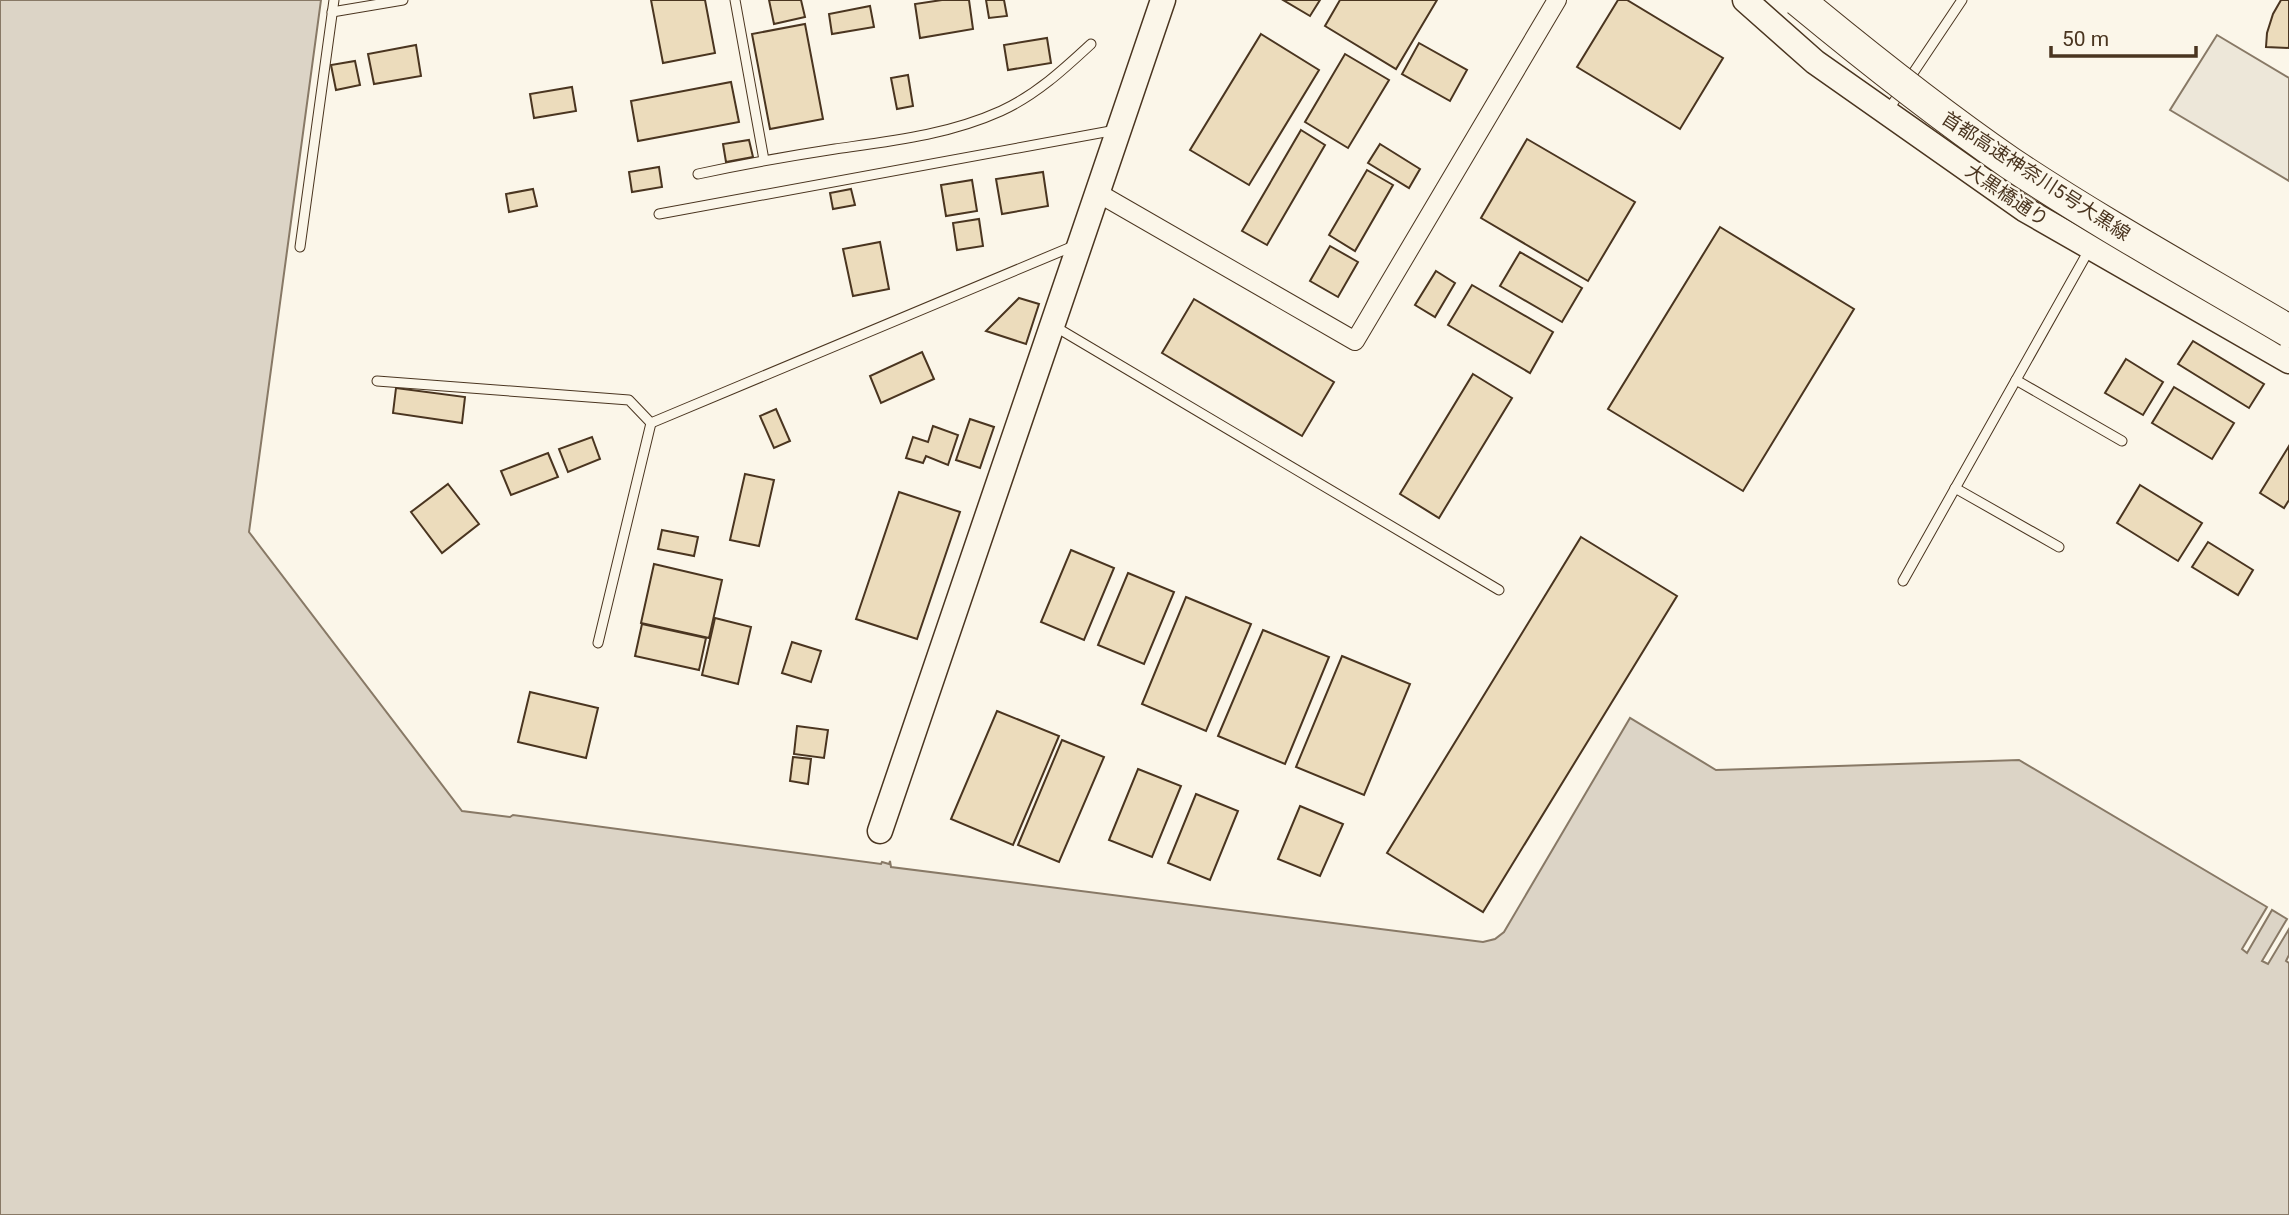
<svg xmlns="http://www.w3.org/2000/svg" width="2289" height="1215" font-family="Roboto,'Noto Sans JP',sans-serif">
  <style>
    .parking { fill: #ede7d9; stroke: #887966; stroke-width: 2 }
    .water { fill: #dcd4c6; stroke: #887966; stroke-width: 2 }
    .building { fill: #ecdcbc; stroke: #4a3520; stroke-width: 2 }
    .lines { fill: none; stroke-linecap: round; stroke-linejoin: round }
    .lane-casing { stroke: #4a3520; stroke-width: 11 }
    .street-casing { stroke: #4a3520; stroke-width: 20 }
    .secondary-casing { stroke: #4a3520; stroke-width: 27 }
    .lane { stroke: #fbf6e9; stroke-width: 9 }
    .street { stroke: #fbf6e9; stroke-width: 18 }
    .secondary { stroke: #fbf6e9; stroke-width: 24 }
    .highway-bridge-casing { stroke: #4a3520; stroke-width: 34; stroke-linecap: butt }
    .highway-bridge { stroke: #fbf6e9; stroke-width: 32 }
    .labels { text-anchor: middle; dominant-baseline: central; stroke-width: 5; stroke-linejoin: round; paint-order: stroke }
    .street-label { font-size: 19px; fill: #4a3520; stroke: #fbf6e9 }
  </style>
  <rect width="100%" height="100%" fill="#fbf6e9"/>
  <polygon class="parking" points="2217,35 2289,78 2289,181 2170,110"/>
  <polygon class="water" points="0,0 321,0 249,532 462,811 510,817 513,815 881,864 882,862 889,864 890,861 891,867 1483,942 1495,939 1504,932 1630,718 1716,770 2019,760 2267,907 2242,949 2247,953 2272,910 2287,919 2262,961 2268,964 2289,929 2289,955 2286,961 2289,963 2289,1215 0,1215"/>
  <g class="building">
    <polygon points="651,0 705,0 715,53 663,63"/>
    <polygon points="769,0 801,0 805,17 774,24"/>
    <polygon points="942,0 969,0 973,29 920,38 915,4"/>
    <polygon points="986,0 1004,0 1007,16 989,18"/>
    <polygon points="1283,0 1320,0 1310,16"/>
    <polygon points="1340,0 1437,0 1396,69 1325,26"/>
    <polygon points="1618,0 1627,0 1723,58 1680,129 1577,67"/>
    <polygon points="2281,0 2289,0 2289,48 2266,47 2267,33 2273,14"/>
    <polygon points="870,6 874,27 832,34 829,14"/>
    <polygon points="805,24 823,119 770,129 752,34"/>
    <polygon points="1261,34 1319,70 1249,185 1190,150"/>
    <polygon points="1047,38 1051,63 1008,70 1004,45"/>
    <polygon points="1419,43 1467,70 1450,101 1402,74"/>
    <polygon points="416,45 421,76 374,84 368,54"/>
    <polygon points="1345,54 1389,80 1348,148 1305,122"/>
    <polygon points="355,61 360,85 336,90 331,65"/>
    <polygon points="908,75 913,106 897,109 891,78"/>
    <polygon points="731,82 739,122 638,141 631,101"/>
    <polygon points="572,87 576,111 534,118 530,94"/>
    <polygon points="1301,130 1325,145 1267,245 1242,231"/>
    <polygon points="1527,139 1635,202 1588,281 1481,218"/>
    <polygon points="749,140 753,157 726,162 723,144"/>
    <polygon points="1380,144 1420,169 1409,188 1368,163"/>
    <polygon points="659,167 662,187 632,192 629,172"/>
    <polygon points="1367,170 1393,185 1355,251 1329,235"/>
    <polygon points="1043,172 1048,206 1002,214 996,179"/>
    <polygon points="972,180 977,211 946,216 941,185"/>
    <polygon points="533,189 537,206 509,212 506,194"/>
    <polygon points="851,189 855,205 833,209 830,193"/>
    <polygon points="979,219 983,246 957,250 953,223"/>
    <polygon points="1720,227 1854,309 1743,491 1608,409"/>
    <polygon points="880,242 889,289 853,296 843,249"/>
    <polygon points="1330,246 1358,262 1338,297 1310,281"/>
    <polygon points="1520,252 1582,288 1562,322 1500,286"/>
    <polygon points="1436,271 1455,283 1435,317 1415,305"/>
    <polygon points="1472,285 1553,332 1530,373 1448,325"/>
    <polygon points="1019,298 1039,304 1026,344 986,331"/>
    <polygon points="1194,299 1334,382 1302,436 1162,353"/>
    <polygon points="2193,341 2264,384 2249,408 2178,364"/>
    <polygon points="922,352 934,379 881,403 870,376"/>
    <polygon points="2126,359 2163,382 2143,415 2105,393"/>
    <polygon points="1473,374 1512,398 1439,518 1400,494"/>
    <polygon points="2174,387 2234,423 2212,459 2152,423"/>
    <polygon points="396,388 465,397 462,423 393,413"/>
    <polygon points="776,409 790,441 774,448 760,416"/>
    <polygon points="970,419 994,427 980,468 956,460"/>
    <polygon points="933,426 958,435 948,465 926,456 923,463 906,458 913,437 928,442"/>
    <polygon points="592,437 600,459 568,472 559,449"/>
    <polygon points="2289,446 2289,500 2284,508 2260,493"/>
    <polygon points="548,453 558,477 511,495 501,471"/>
    <polygon points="745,474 774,480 759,546 730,540"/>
    <polygon points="448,484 479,524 442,553 411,512"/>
    <polygon points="2140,485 2202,523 2178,561 2117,523"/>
    <polygon points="899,492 960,512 917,639 856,619"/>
    <polygon points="662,530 698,537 694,556 658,549"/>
    <polygon points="1581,537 1677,596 1483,912 1387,853"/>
    <polygon points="2208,542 2253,570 2238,595 2192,567"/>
    <polygon points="1071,550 1114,568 1084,640 1041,622"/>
    <polygon points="654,564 722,580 709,638 641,623"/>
    <polygon points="1128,573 1174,592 1144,664 1098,645"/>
    <polygon points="1186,597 1251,624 1206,731 1142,704"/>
    <polygon points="715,618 751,627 738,684 702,675"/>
    <polygon points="642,624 706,638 699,670 635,656"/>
    <polygon points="1263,630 1329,657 1285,764 1218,736"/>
    <polygon points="792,642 821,651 811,682 782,673"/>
    <polygon points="1342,656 1410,684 1364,795 1296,767"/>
    <polygon points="530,692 598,708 586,758 518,742"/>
    <polygon points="997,711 1059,736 1013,845 951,819"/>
    <polygon points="797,726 828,730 824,758 794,754"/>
    <polygon points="1062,740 1104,757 1059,862 1018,845"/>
    <polygon points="793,757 811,759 808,784 790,781"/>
    <polygon points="1138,769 1181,786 1152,857 1109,840"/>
    <polygon points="1196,794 1238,811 1210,880 1168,863"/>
    <polygon points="1300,806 1343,824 1320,876 1278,859"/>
  </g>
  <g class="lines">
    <g class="lane-casing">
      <g id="lane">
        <polyline points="735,0 764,160"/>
        <polyline points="332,12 403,0"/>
        <polyline points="1887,112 1962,0"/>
        <path d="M698,174C744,164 789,156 835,149C892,141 948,135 1001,111C1036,95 1064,69 1091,44"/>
        <polyline points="659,214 1116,130"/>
        <polyline points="300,247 334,0"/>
        <polyline points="1054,326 1499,590"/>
        <polyline points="2016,380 2122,441"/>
        <polyline points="377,381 629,400 651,423 1076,245"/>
        <polyline points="1955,488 2059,547"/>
        <polyline points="1903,581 2089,250"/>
        <polyline points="598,643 651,423"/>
      </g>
    </g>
    <g class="street-casing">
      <polyline id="street" points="1098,193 1355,341 1557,0"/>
    </g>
    <g class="secondary-casing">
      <g id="secondary">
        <polyline points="1745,0 1815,62 2024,209 2289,361"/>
        <polyline points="880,831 1163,0"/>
      </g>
    </g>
    <use href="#lane" class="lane"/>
    <use href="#street" class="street"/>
    <use href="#secondary" class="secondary"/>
    <g class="highway-bridge-casing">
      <path id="highway-bridge" d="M1798,0C1867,57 1936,112 2010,163C2100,223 2196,276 2289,331"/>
    </g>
    <use href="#highway-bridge" class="highway-bridge"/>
  </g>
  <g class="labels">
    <g class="street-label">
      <text transform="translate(2036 176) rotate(33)">首都高速神奈川5号大黒線</text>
      <text transform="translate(2007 195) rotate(34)">大黒橋通り</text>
    </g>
  </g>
  <path d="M2051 46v10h145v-10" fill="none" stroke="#4a3520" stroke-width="3.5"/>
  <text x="2062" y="46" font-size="21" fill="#4a3520" stroke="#fbf6e9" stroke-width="5" paint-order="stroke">50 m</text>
</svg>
